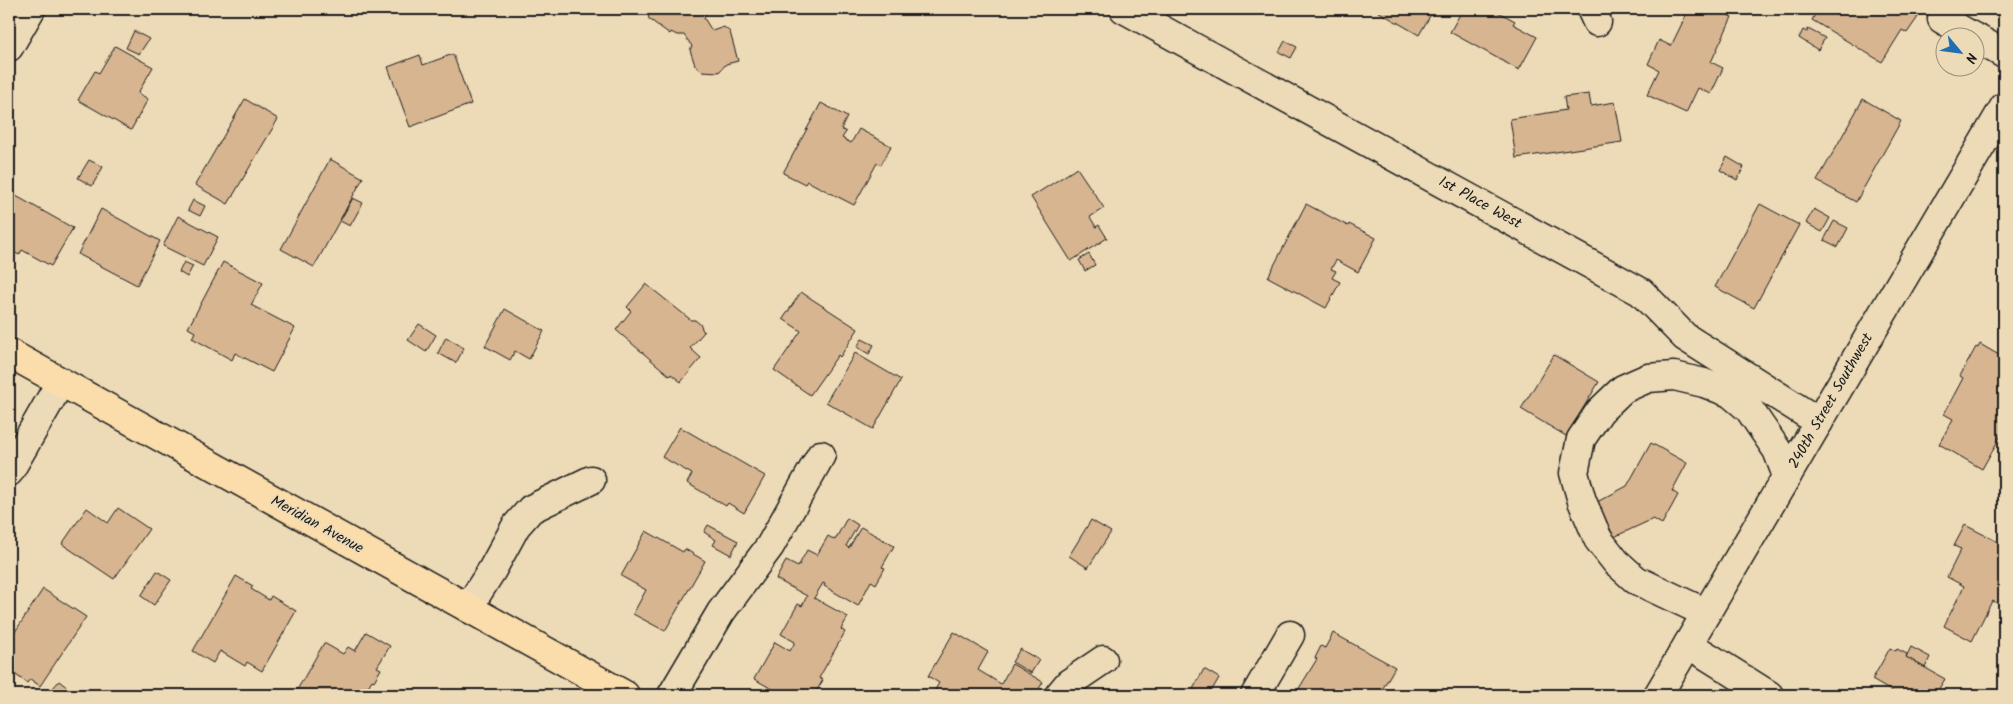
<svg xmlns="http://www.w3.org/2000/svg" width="2013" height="704" font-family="Kalam,sans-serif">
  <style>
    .building { fill: #d7b591; stroke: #1c1c1c }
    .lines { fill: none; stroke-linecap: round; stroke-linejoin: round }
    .minor-casing { stroke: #1c1c1c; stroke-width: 31 }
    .major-casing { stroke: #1c1c1c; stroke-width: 31 }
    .minor { stroke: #eddbb8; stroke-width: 28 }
    .major { stroke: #fbddab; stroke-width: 28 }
    .labels { text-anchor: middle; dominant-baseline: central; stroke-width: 4; stroke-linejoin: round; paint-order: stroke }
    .street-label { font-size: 15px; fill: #1c1c1c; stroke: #eddbb8 }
  </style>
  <rect width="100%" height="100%" fill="#eddbb8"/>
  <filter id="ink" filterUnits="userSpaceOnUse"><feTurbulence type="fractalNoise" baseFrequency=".02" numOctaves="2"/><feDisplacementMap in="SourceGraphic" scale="10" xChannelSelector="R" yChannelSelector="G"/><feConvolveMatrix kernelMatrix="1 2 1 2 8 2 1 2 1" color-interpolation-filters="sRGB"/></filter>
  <g filter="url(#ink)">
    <g class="building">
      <polygon points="647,9 707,9 704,18 712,31 724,27 730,32 738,61 726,64 719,72 702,71 695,65 690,50 692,46 684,35 677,35 671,32 670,34 649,19"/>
      <polygon points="1374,9 1434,9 1419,35"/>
      <polygon points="1463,9 1493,9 1515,21 1513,24 1537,37 1519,70 1450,32"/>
      <polygon points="1689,9 1714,9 1732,17 1711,62 1723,68 1711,94 1698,88 1686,113 1647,95 1659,70 1648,64 1659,40 1671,46"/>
      <polygon points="1818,9 1914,9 1911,13 1918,17 1907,33 1902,30 1882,62 1812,20"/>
      <polygon points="1808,29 1825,38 1818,50 1799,38 1803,30 1807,32"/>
      <polygon points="134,31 149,39 139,54 126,48"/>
      <polygon points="1285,41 1297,47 1291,58 1279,52"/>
      <polygon points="115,46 153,67 138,93 148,99 131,130 78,100 95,71 99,73"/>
      <polygon points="453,54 471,104 410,127 388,67 420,55 423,65"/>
      <polygon points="1589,94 1591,106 1615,102 1622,142 1516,158 1510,119 1566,110 1564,97"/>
      <polygon points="245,99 278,119 228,204 195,185"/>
      <polygon points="1863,99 1901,121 1856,202 1817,181"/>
      <polygon points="821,103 847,117 841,129 846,132 842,138 851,143 859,129 891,146 881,165 877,163 854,205 807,181 805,184 783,173"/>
      <polygon points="1727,157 1744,167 1737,180 1720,170"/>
      <polygon points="330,159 363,178 314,267 281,249"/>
      <polygon points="89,160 103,167 92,186 78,178"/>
      <polygon points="1077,168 1104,208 1090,217 1096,227 1099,225 1107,238 1071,261 1031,197"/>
      <polygon points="9,192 73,228 51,266 22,250 19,255 9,249"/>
      <polygon points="353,198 363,203 350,226 340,221"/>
      <polygon points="193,200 205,206 200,216 188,210"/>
      <polygon points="1306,204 1348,226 1349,224 1376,238 1358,272 1336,260 1331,269 1336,271 1332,278 1340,282 1326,308 1268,277"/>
      <polygon points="1760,204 1799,225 1754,308 1715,287"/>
      <polygon points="101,209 160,241 137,285 78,254"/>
      <polygon points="1814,209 1830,218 1822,232 1806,223"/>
      <polygon points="178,216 218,237 203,266 163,246"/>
      <polygon points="1834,221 1848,228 1838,247 1824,240"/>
      <polygon points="1089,254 1095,265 1085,271 1079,260"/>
      <polygon points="184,262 193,266 187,277 179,272"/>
      <polygon points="223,262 263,283 251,305 295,328 272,372 235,353 232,360 192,338 195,332 188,328"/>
      <polygon points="646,284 691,320 695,320 701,325 702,329 704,332 690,348 701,358 681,382 671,374 670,376 616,330 631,311 627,307"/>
      <polygon points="801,292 858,329 840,357 838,355 810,395 774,370 801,331 783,319"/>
      <polygon points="505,309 544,331 529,359 515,351 510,360 485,346"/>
      <polygon points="419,324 436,335 426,352 408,340"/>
      <polygon points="446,337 464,348 456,363 438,353"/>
      <polygon points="862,339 874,345 869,354 857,347"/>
      <polygon points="1980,344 2004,358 2004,430 1982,469 1939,444 1953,419 1944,414 1963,378 1960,376 1976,347 1978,348"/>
      <polygon points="855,353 901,380 873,429 826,402"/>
      <polygon points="1554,355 1599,382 1566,436 1521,409"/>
      <polygon points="680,427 765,476 744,513 728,503 726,506 687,483 692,474 662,457"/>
      <polygon points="1651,443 1687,463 1672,491 1678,495 1662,524 1653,519 1614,537 1597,502 1627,486"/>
      <polygon points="87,508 108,523 118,508 149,529 114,579 62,544"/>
      <polygon points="847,518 858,525 846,546 849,548 861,527 894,546 882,567 885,568 876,584 871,581 858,606 824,586 825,584 823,583 814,598 848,617 841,629 845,632 819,678 823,680 814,695 783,695 754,679 775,642 790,651 795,642 781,634 798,604 802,606 807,596 776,579 786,561 798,567 807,550 817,555 828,536 835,540"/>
      <polygon points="1091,520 1111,532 1088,568 1069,556"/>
      <polygon points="708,525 738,541 731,555 713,545 716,540 704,532"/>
      <polygon points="1965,525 2004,545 2004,593 1999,604 1992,601 1972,641 1944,626 1964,586 1947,577 1961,549 1954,546"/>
      <polygon points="646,531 683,552 685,549 705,561 665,631 633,614 646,590 621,576"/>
      <polygon points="157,571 171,580 154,605 141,596"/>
      <polygon points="236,576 253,586 251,589 269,600 271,596 296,611 262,671 247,662 245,666 220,651 213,663 193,651"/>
      <polygon points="43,589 86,617 40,686 30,679 27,683 9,670 9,641"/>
      <polygon points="366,632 390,646 377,667 381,669 374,681 372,680 363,695 354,691 352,695 307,695 297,690 324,643 343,654 348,647 355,651"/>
      <polygon points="954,632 988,652 978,670 1001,684 1012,664 1043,682 1035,695 994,695 990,693 989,695 932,695 939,683 928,676"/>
      <polygon points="1333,633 1395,667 1379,695 1295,695 1317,659 1315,658 1321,646 1325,648"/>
      <polygon points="1911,647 1930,657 1925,668 1906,657"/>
      <polygon points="1890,648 1896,651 1897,649 1907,654 1906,657 1945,679 1935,695 1898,695 1872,680"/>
      <polygon points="1020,649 1039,660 1031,673 1012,662"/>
      <polygon points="1204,669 1219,678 1209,695 1196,695 1198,692 1193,689"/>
      <polygon points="59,681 77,695 47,695"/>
      <polygon points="395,688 408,695 392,695"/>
    </g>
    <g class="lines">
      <g class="minor-casing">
        <g id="minor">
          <polyline points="1124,9 1641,292 1685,337 1819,422"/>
          <polyline points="1591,9 1597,22"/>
          <polyline points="1942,19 1975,38"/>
          <polyline points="1976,38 2004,54"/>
          <polyline points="9,47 31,9"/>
          <polyline points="9,472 60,383"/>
          <polyline points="468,608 492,570 516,526 531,509 591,480"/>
          <polyline points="1706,613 1636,580 1616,562 1598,539 1582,501 1574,473 1581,439 1600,411 1623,389 1648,378 1674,376 1704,383 1730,393 1749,409 1777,450 1787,476"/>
          <polyline points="1688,644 1769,695"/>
          <polyline points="672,695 721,612 770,546 821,455"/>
          <polyline points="1059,695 1069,683 1103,660"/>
          <polyline points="1255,695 1290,635"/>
          <polyline points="1658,695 2004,107"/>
        </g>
      </g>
      <g class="major-casing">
        <polyline id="major" points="9,353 625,695"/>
      </g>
      <use href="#minor" class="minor"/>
      <use href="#major" class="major"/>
    </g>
  </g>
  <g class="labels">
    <g class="street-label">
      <text transform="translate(1480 203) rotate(29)">1st Place West</text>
      <text transform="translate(1831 401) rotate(-60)">240th Street Southwest</text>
      <text transform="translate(317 525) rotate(29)">Meridian Avenue</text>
    </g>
  </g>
  <rect width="2013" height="704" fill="none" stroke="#eddbb8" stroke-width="30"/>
  <rect x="15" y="15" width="1983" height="674" fill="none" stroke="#1c1c1c" stroke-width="2" filter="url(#ink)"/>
  <g transform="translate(1960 52) rotate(119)"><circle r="24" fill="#eddbb8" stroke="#998f7a"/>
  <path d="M0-4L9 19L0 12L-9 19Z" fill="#1f6fb2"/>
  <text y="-8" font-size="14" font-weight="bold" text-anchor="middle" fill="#1c1c1c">N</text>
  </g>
</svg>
